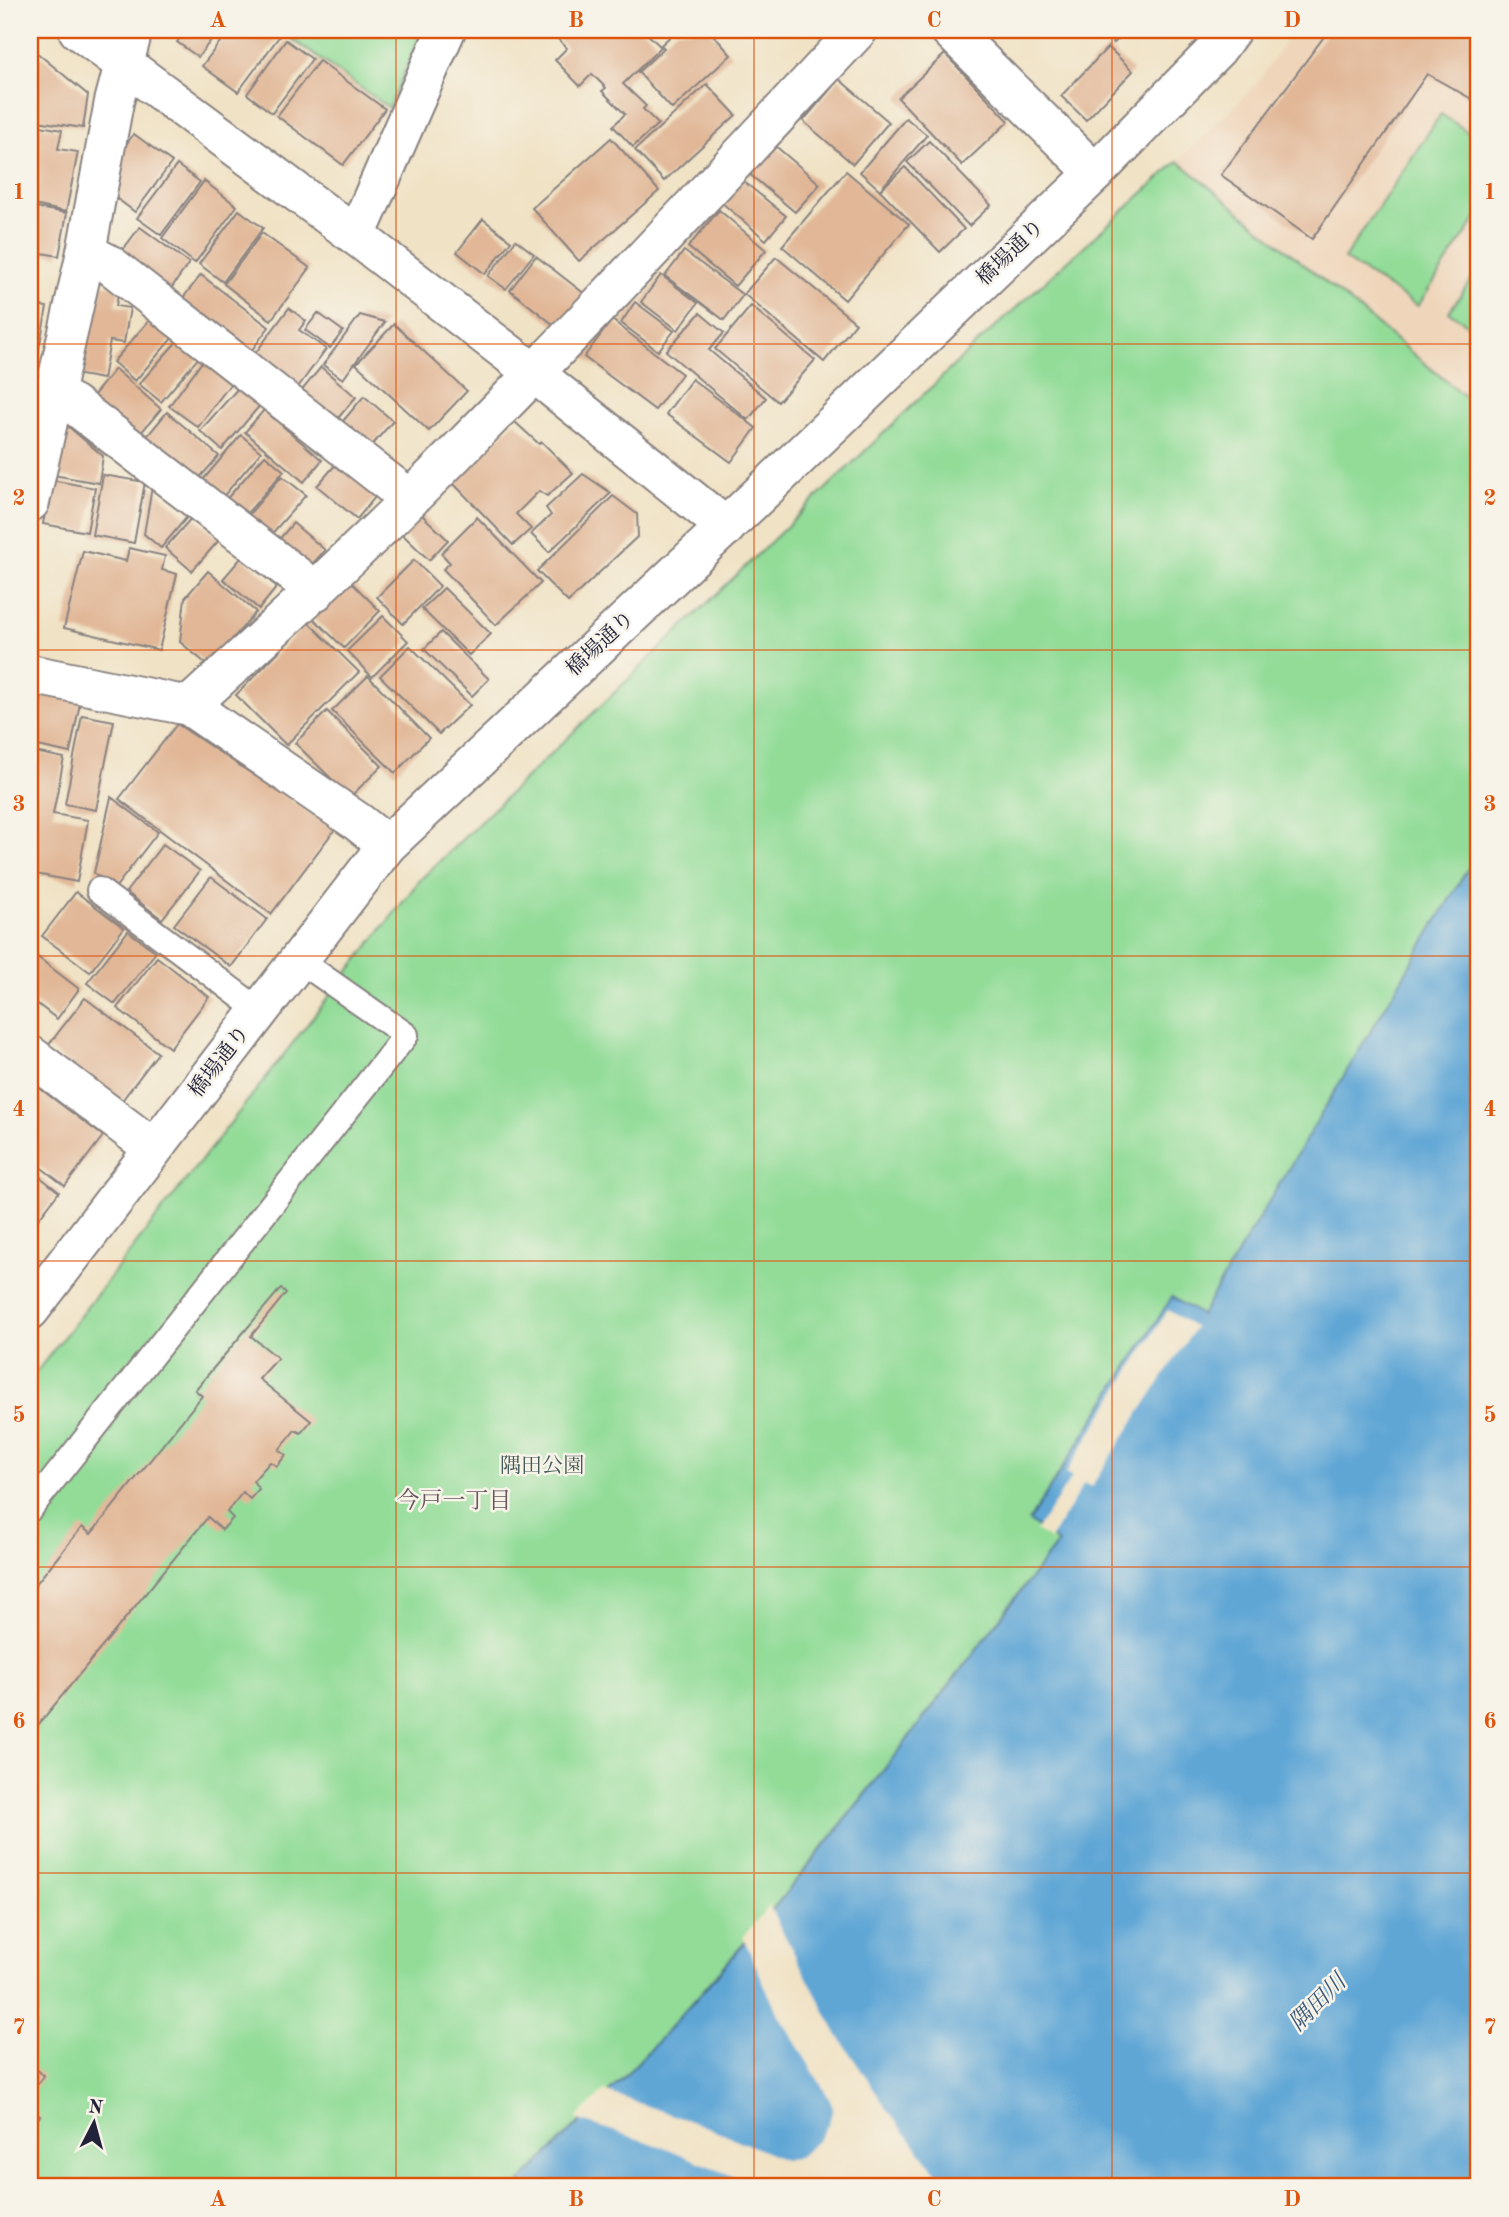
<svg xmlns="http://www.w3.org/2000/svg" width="1509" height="2217" font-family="'Old Standard TT','Noto Serif JP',serif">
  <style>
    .built { fill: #efd6bb }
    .green { fill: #92dc98; stroke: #5a7f6a; stroke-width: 2 }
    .water { fill: #5fa6d5; stroke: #406488; stroke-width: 2 }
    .pier { fill: #f0e2c5 }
    .building { fill: #e1b797 }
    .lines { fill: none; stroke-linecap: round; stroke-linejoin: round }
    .service-casing { stroke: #898280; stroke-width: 28 }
    .minor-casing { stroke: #898280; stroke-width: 42 }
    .tertiary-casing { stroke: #898280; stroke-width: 42 }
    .primary-casing { stroke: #898280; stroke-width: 42 }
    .service { stroke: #fff; stroke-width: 24 }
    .minor { stroke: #fff; stroke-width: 38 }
    .tertiary { stroke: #fff; stroke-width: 38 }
    .primary { stroke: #fff; stroke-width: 38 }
    .grid { fill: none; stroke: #de560e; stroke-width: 2; stroke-opacity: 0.55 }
    .labels { text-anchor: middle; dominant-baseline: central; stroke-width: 5; stroke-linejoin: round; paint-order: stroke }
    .street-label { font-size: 21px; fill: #22223b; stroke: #f7f3e8 }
    .park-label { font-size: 21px; fill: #445a57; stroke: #f7f3e8 }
    .neighbourhood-label { font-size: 23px; fill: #65565b; stroke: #f7f3e8 }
    .water-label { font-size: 23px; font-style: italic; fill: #3a5779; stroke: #f7f3e8 }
    .neatline { fill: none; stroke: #de560e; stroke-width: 2.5 }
    .grid-label { font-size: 23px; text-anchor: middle; font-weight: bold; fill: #de560e }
  </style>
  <rect width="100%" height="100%" fill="#f7f3e8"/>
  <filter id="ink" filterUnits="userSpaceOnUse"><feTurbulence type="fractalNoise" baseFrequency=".0143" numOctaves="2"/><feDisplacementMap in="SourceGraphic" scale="14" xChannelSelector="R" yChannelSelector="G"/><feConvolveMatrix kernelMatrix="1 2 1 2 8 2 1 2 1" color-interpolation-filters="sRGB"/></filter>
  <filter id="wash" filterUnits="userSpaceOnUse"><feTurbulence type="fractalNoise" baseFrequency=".00686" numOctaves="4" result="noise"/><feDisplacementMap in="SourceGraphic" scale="28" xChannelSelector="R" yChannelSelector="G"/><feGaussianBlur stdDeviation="1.57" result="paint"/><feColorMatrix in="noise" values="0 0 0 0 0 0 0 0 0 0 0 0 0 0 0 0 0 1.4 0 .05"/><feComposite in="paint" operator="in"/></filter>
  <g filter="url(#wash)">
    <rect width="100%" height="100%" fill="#f0e2c5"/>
    <polygon class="built" points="1293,30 1479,30 1479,408 1178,161 1256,85"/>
    <g class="green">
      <polygon points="279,30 423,30 389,108"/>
      <polygon points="1441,114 1479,139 1479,214 1418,306 1344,259"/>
      <path d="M1178,161L1479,408V850L1201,1316L1172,1298L1029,1520L1058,1542C935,1702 816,1865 681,2015C628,2075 571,2130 516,2187H30V1380L420,880L974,346Z"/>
      <polygon points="1479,268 1479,332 1449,312"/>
    </g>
    <path class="water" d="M1479,850V2187H516C571,2130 628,2075 681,2016C816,1866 935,1702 1058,1543L1029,1521L1172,1297L1201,1315Z"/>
    <g class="pier">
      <polygon points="1168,1310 1195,1328 1091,1487 1084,1483 1050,1540 1036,1531 1072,1477 1066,1473"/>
      <polygon points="769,1906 837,2034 891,2115 948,2187 759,2187 666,2148 576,2119 604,2091 707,2127 784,2160 798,2157 818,2140 829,2123 833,2108 829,2098 776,2010 743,1937"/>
    </g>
    <g id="blocks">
      <g class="building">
        <polygon points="186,30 219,30 198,57 177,42"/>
        <polygon points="229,30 276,30 281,34 238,92 202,66"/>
        <polygon points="561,30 643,30 661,47 623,84 646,106 643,109 658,124 633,147 613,126 625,114 602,91 606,88 592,74 580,86 555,60 567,48 555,36"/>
        <polygon points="677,30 709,30 731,55 672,109 638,72 664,48 661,45"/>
        <polygon points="1100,30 1127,30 1114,43"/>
        <polygon points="1329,30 1479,30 1479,103 1427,74 1312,239 1221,175"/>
        <polygon points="286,40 312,59 272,113 247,94"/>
        <polygon points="30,47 88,95 83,128 30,120"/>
        <polygon points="1108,47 1133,71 1086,120 1061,96"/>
        <polygon points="945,54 1009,121 962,165 898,98"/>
        <polygon points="319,61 385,109 343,165 277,116"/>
        <polygon points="839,79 889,122 853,164 803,121"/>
        <polygon points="707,84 736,115 664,181 635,150"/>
        <polygon points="906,118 927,135 880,190 860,172"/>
        <polygon points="30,124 62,130 58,149 78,152 66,212 30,204"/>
        <polygon points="134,134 172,162 135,212 111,194 118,155"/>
        <polygon points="611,138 659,191 579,261 532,208"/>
        <polygon points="929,141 991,205 969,226 907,162"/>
        <polygon points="772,143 820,184 795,212 747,172"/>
        <polygon points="177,165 200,182 161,235 137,218"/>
        <polygon points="905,167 964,229 940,252 880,190"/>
        <polygon points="846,171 909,224 845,300 782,246"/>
        <polygon points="742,180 786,216 766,240 722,203"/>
        <polygon points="204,181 237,206 195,263 162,238"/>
        <polygon points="30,207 67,213 59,256 30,251"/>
        <polygon points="239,210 263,228 223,282 199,264"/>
        <polygon points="719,210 766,250 735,286 688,247"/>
        <polygon points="483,219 511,241 485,274 457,252"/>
        <polygon points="140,227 189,263 165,297 115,260"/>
        <polygon points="262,233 310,268 271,320 224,284"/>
        <polygon points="516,240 534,254 506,289 488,276"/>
        <polygon points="684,251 743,295 724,320 665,276"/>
        <polygon points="536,256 586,295 559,329 510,290"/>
        <polygon points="776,257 856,323 824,362 744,294"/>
        <polygon points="201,275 269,327 248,355 179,303"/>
        <polygon points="661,275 698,303 678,330 641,302"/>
        <polygon points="91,282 119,287 116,306 130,308 124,343 110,341 103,379 75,374"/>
        <polygon points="635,302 674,331 658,351 621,323"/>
        <polygon points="30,304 47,307 38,354 30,352"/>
        <polygon points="751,306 815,360 778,402 715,349"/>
        <polygon points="289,308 306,321 299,330 326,349 298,387 254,355"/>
        <polygon points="318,313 343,331 330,348 305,330"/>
        <polygon points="700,313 724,333 709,350 766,398 748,420 666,351"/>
        <polygon points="360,315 385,322 343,379 323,365"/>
        <polygon points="152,317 174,336 135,381 113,362"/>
        <polygon points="612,320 682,374 655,410 584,357"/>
        <polygon points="394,324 467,391 429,431 356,364"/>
        <polygon points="180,338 201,355 161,402 139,384"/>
        <polygon points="205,358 234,379 198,427 169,406"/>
        <polygon points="321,367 356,397 333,424 298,395"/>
        <polygon points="115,369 161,409 135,440 89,401"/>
        <polygon points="692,379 756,428 731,462 666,414"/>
        <polygon points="240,386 261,404 222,450 200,431"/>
        <polygon points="364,396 393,421 366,452 338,427"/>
        <polygon points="264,410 322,460 304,482 245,432"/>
        <polygon points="167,412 219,456 194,484 143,441"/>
        <polygon points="63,422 103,456 99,483 53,475"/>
        <polygon points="515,422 539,444 542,442 573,473 547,496 539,491 516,514 531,529 513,545 451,481"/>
        <polygon points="241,435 261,452 221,499 202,481"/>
        <polygon points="265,455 284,471 242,519 223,503"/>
        <polygon points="337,463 376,496 357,519 317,486"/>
        <polygon points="583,474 611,493 549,552 531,534 551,515 546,508"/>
        <polygon points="103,475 145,482 134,543 92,535"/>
        <polygon points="282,476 306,495 268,538 245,519"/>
        <polygon points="51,480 95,488 87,532 43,524"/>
        <polygon points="152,487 187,517 161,548 144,534"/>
        <polygon points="613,496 637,514 638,536 568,602 537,571"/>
        <polygon points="421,514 448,540 429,560 401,533"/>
        <polygon points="193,516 220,539 192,571 165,548"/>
        <polygon points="477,517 541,583 496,625 443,569 450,563 441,553"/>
        <polygon points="293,523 325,550 308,569 276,543"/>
        <polygon points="129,548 165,556 162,570 177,574 159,650 64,628 83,551 126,561"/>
        <polygon points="242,557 277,587 259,609 223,579"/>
        <polygon points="414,560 440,586 403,624 377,597"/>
        <polygon points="208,571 256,612 209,666 180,642 185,598"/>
        <polygon points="350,581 380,611 344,648 313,618"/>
        <polygon points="444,588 491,634 469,655 422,609"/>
        <polygon points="383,616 408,641 372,677 347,651"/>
        <polygon points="308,622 359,672 286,745 236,695"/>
        <polygon points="441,632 489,679 472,696 424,649"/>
        <polygon points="410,646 470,705 439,734 380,676"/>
        <polygon points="368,676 429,738 395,773 332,711"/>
        <polygon points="30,690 37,691 31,719 30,719"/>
        <polygon points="43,691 81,698 70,753 33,745"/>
        <polygon points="327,711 382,766 350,797 295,743"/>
        <polygon points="82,715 114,721 96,810 65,804"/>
        <polygon points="177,724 335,829 271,914 119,799"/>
        <polygon points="30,751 64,758 53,814 88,820 77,882 30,873"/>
        <polygon points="111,797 158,832 115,888 94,873"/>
        <polygon points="163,844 200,871 162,919 126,892"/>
        <polygon points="211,877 267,919 231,967 174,925"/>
        <polygon points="76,892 124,928 90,972 42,936"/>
        <polygon points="30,911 37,913 31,945 30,945"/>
        <polygon points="128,931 156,952 115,1004 87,983"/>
        <polygon points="31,952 79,989 57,1019 30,998"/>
        <polygon points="157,957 209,997 170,1048 117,1008"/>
        <polygon points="85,998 158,1053 120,1103 47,1047"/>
        <polygon points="30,1081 103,1136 65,1186 30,1159"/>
        <polygon points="30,1169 59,1192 30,1230"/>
        <polygon points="281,1288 286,1293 251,1336 278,1358 259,1379 311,1421 301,1433 295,1430 279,1450 286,1455 277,1466 270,1462 253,1481 259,1489 250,1499 243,1492 227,1512 233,1518 222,1530 208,1517 30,1735 30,1591 82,1527 91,1534 202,1396 195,1390"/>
        <polygon points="30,2065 44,2076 30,2094"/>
        <polygon points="30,2108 40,2116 30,2129"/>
      </g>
    </g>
  </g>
  <g filter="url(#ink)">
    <use href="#blocks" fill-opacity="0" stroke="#898280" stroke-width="2"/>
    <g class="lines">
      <g class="service-casing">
        <g id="service">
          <polyline points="99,890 260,1011"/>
          <polyline points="30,1509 406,1035 299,960"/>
        </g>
      </g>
      <g class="minor-casing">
        <g id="minor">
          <polyline points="950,30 1095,173"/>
          <polyline points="356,236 446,30"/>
          <polyline points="86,252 109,264 410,499"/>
          <polyline points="55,395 73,404 316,591"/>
          <polyline points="30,502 86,252 114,102 133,30"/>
          <polyline points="30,674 189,706 358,822 387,845"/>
          <path d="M189,706C263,638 338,571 409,500C563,347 710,188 858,30"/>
          <polyline points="30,1055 153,1148"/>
        </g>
      </g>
      <g class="tertiary-casing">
        <polyline id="tertiary" points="78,30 356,236 534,373 726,527"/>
      </g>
      <g class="primary-casing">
        <polyline id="primary" points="30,1310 387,845 757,497 1095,173 1217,49 1231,30"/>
      </g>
      <use href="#service" class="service"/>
      <use href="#minor" class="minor"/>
      <use href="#tertiary" class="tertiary"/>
      <use href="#primary" class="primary"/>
    </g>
  </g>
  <path class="grid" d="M396,30V2187M754,30V2187M1112,30V2187M30,344H1479M30,650H1479M30,956H1479M30,1261H1479M30,1567H1479M30,1873H1479"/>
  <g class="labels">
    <g class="street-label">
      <text transform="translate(1011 253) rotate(-44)">橋場通り</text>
      <text transform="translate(601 644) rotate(-43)">橋場通り</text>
      <text transform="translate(220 1062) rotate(-52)">橋場通り</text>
    </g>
    <g class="park-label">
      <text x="542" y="1466">隅田公園</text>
    </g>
    <g class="neighbourhood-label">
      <text x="454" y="1501">今戸一丁目</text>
    </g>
    <g class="water-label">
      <text transform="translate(1318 2003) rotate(-45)">隅田川</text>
    </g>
  </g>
  <rect width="1509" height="2217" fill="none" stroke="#f7f3e8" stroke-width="77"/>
  <g transform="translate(94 2123) rotate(6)" stroke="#f7f3e8" stroke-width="5" paint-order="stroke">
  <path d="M0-5L12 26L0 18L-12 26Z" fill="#22223b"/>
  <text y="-10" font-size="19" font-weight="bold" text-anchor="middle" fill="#22223b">N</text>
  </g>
  <rect x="38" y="38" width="1432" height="2140" class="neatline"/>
  <g class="grid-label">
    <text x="218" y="27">A</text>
    <text x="576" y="27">B</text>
    <text x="934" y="27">C</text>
    <text x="1292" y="27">D</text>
    <text x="19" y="199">1</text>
    <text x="1490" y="199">1</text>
    <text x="19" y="505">2</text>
    <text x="1490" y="505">2</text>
    <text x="19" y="811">3</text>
    <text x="1490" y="811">3</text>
    <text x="19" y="1116">4</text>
    <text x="1490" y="1116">4</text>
    <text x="19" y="1422">5</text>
    <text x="1490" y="1422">5</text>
    <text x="19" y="1728">6</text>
    <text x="1490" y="1728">6</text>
    <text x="19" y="2034">7</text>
    <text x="1490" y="2034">7</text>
    <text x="218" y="2206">A</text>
    <text x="576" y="2206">B</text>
    <text x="934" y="2206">C</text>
    <text x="1292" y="2206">D</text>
  </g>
</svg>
